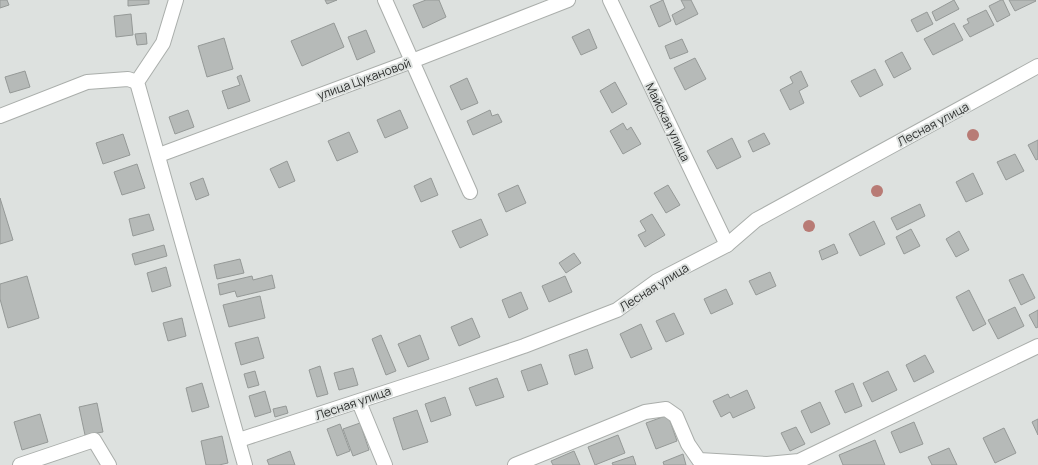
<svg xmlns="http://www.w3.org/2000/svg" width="1038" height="465" font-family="Manrope,sans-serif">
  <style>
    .building { fill: #b6bab8; stroke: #959997 }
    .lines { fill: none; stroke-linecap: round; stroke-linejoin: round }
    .minor-casing { stroke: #aaaeab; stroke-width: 16 }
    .minor { stroke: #fff; stroke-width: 14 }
    .tree { fill: #b87b75 }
    .labels { text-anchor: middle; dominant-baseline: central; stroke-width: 4; stroke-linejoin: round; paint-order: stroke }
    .street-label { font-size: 12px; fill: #2c2e2d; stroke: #dde1df }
  </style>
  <rect width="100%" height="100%" fill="#dde1df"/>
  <g class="building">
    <polygon points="0,0 7,0 9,5 0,8"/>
    <polygon points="128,0 149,0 149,4 128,6"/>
    <polygon points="325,0 337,0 327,4"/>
    <polygon points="426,0 439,0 446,17 423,28 413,5"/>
    <polygon points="663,0 671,21 659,27 650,6"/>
    <polygon points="681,0 691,0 698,14 676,25 672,15 685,8"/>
    <polygon points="954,0 959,9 936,21 932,12"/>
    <polygon points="1001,0 1003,0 1010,15 997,22 989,6"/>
    <polygon points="1009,0 1035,0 1036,1 1015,11"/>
    <polygon points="986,10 994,25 970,37 963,26 969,23 967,19"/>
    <polygon points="927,12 933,24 917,32 911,20"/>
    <polygon points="131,14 133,35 116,37 114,16"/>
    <polygon points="334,23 344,47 302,66 291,41"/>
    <polygon points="954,23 963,40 933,55 924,39"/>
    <polygon points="589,29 597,48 581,55 572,37"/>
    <polygon points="366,30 375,52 357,60 348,37"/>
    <polygon points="146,33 147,44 137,45 135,34"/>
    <polygon points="224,38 233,69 207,77 198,46"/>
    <polygon points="682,39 688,52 670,59 665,46"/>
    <polygon points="902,52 911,69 894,78 885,61"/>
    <polygon points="695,58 706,79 685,90 674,68"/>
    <polygon points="875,69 883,85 860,97 851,81"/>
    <polygon points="25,71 30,87 10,93 5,77"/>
    <polygon points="801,71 808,86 799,91 804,103 790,110 780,90 793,83 790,77"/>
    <polygon points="241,75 250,101 228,109 222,91 240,85 237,77"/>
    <polygon points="467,78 478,103 461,110 450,86"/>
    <polygon points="615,82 627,104 612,113 600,91"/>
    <polygon points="188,110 194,127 175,134 169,117"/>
    <polygon points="400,110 408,128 385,138 377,120"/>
    <polygon points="490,110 492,116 498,114 502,122 473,135 467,121"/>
    <polygon points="623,123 627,130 631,127 641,144 623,154 610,131"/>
    <polygon points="349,132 358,152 337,161 328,141"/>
    <polygon points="764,133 770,144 753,152 748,141"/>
    <polygon points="123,134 130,155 103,164 96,143"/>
    <polygon points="732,138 741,157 717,169 707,151"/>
    <polygon points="1038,140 1038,159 1036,160 1028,145"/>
    <polygon points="1015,154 1024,171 1006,180 997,162"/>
    <polygon points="287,161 295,181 279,188 270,169"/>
    <polygon points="137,164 145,188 122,195 114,172"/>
    <polygon points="973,173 983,194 966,202 956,182"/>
    <polygon points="203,178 209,195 196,200 190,183"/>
    <polygon points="431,178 438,195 421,202 414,186"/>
    <polygon points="518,185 526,203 506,212 498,194"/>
    <polygon points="668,185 680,205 666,213 654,193"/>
    <polygon points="0,198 13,240 0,244"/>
    <polygon points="920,204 925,216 897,230 891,218"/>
    <polygon points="149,214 154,230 133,236 129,219"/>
    <polygon points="652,214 665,235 645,247 638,235 646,231 640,221"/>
    <polygon points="481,219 488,235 460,248 452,231"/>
    <polygon points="874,221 885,244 860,256 849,234"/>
    <polygon points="911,229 920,246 904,254 896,237"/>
    <polygon points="959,231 969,250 956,257 946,239"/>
    <polygon points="834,244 838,253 822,260 819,251"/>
    <polygon points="164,245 167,256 135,265 132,254"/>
    <polygon points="574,253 581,263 566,273 559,263"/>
    <polygon points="240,259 244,273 217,279 214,265"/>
    <polygon points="166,267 171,286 152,292 147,273"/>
    <polygon points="770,272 776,286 756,295 749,281"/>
    <polygon points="1023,274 1035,298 1021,305 1009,280"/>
    <polygon points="272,275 275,288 237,297 235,291 220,295 218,284 252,276 253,280"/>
    <polygon points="27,276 39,318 8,328 0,299 0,284"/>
    <polygon points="565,276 572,292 549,302 542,286"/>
    <polygon points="726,289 733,304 711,314 704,299"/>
    <polygon points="969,290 986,324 973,331 956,297"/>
    <polygon points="521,292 528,309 509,318 502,300"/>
    <polygon points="260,296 265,318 229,327 223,305"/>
    <polygon points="1015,307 1024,326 998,339 988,320"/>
    <polygon points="1038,310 1038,327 1036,328 1029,315"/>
    <polygon points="674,313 684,334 666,342 656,321"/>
    <polygon points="182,318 186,336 168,341 163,323"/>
    <polygon points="472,318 480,337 459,346 451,327"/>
    <polygon points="641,324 652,349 631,358 620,334"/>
    <polygon points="381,335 396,371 386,375 372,339"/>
    <polygon points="420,335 429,359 408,367 398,344"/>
    <polygon points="258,337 264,358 241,365 235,343"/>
    <polygon points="587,349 593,368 575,375 569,355"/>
    <polygon points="925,355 934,372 914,382 906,365"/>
    <polygon points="541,364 548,384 528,391 521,371"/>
    <polygon points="320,366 328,394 317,397 309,370"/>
    <polygon points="353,368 358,385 339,390 334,373"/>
    <polygon points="255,371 259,385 248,388 244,374"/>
    <polygon points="888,371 897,390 872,402 863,383"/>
    <polygon points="497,378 504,397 476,406 469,388"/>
    <polygon points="202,383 209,407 192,412 186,388"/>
    <polygon points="853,383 862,406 845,413 835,391"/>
    <polygon points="747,390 755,408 733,418 730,412 721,417 713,401 728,394 730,398"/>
    <polygon points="265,391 271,412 255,417 249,396"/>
    <polygon points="445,397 451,415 431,422 425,404"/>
    <polygon points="820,402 830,424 811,433 801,411"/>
    <polygon points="97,403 103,432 85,435 79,407"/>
    <polygon points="286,406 288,413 275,417 273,409"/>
    <polygon points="417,410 428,442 403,450 393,418"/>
    <polygon points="40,414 48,442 22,450 14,422"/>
    <polygon points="668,415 677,441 656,449 646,423"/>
    <polygon points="1038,419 1038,435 1032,422"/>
    <polygon points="914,422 923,444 900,453 891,432"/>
    <polygon points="360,423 369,450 353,456 343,429"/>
    <polygon points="340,424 350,451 337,456 327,429"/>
    <polygon points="796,427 805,444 790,451 781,433"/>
    <polygon points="1004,428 1016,453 995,463 983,438"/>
    <polygon points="618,435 625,453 595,465 588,447"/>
    <polygon points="222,436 228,463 219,465 206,465 201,441"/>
    <polygon points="875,440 885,465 843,465 839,455"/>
    <polygon points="949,448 957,465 932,465 928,457"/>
    <polygon points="290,451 295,465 269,465 267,460"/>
    <polygon points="574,451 580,465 553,465 551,461"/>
    <polygon points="683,454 686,465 664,465 663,462"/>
    <polygon points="633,456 636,465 613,465 612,463"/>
  </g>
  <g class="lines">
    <g class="minor-casing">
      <g id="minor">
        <polyline points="176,0 163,43 137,82 245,465"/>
        <polyline points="385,0 470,192"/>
        <polyline points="610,0 727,245"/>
        <polyline points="0,116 87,82 128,79 137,82"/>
        <polyline points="159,155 412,61 568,0"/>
        <polyline points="359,402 385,465"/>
        <polyline points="239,440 448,372 524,346 617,310 657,281 727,245 756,220 1038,66"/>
        <polyline points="20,465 94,440 109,465"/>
        <polyline points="515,465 645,412 666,409 676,416 688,444 699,460 767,464 799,461 1038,346"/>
      </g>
    </g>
    <use href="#minor" class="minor"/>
  </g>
  <g class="tree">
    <circle cx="973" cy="135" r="6"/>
    <circle cx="877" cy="191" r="6"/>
    <circle cx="809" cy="226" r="6"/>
  </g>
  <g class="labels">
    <g class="street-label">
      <text transform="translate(364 79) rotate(-20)">улица Цукановой</text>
      <text transform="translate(668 122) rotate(64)">Майская улица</text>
      <text transform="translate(933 124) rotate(-28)">Лесная улица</text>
      <text transform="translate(654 287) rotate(-32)">Лесная улица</text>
      <text transform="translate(353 403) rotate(-19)">Лесная улица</text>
    </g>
  </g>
</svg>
